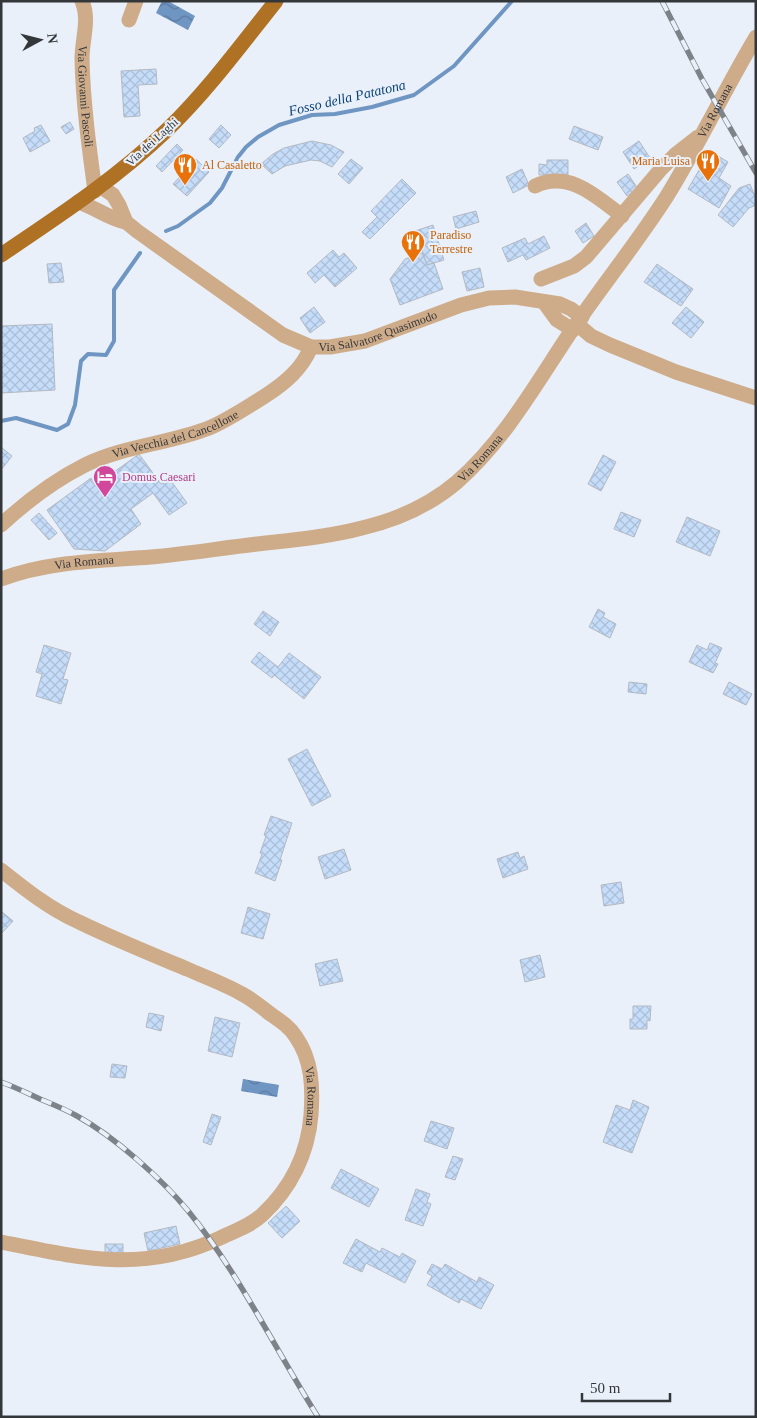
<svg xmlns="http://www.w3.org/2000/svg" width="757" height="1418" font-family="Georgia,serif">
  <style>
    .water { fill: url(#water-waves) }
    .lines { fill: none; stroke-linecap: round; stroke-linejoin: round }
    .stream { stroke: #6f95c2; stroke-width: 4 }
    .building { fill: url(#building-cross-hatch); stroke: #b3b9c2 }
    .minor { stroke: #cfac89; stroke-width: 15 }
    .major { stroke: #af7123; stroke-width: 15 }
    .rail-casing { stroke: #7e8389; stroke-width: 5.5 }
    .rail { stroke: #e9f0f9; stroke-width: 4; stroke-dasharray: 11; stroke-linecap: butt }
    .labels { text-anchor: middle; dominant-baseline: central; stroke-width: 4; stroke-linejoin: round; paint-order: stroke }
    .street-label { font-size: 12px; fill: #34373a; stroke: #e9f0f9 }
    .food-label { font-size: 12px; fill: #c56008; stroke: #e9f0f9; text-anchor: start }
    .hotel-label { font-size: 12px; fill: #b23c85; stroke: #e9f0f9; text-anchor: start }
    .water-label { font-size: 14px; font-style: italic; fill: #0a4179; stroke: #e9f0f9 }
  </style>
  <defs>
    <pattern id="water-waves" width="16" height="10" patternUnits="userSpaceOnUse" patternTransform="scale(1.25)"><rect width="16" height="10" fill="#6f95c2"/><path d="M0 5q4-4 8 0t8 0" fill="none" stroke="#5c7a9f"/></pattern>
    <pattern id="building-cross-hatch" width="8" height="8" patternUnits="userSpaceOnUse" patternTransform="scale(1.25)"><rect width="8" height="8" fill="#c6ddfa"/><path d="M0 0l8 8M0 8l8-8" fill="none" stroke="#abbed7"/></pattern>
  </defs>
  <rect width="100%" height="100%" fill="#e9f0f9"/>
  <g class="water">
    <polygon points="162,1 168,1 195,16 188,30 156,13"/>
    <polygon points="243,1079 279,1085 277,1097 241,1091"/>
  </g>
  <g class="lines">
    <g class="stream">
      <polyline points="166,231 178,226 210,203 222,188 238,157 246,147 258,137 279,125 312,115 335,114 372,107 414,95 454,66 512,1"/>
      <polyline points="1,421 16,418 57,430 68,424 75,405 81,361 88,354 106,355 114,341 114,290 140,253"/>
    </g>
  </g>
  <g class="building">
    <polygon points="156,69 157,84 138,85 140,116 124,117 121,71"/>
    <polygon points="70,122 74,129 66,134 61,127"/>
    <polygon points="41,125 50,141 30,152 23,138 35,131 34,128"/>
    <polygon points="221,125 231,135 219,148 209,139"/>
    <polygon points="574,126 603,137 598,150 569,139"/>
    <polygon points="312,141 331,145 344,152 332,167 320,161 311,160 285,166 272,174 261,164 273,154 284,148"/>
    <polygon points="639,141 650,158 634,169 623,152"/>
    <polygon points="177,144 183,150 162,172 156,166"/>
    <polygon points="710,151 728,162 719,178 731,186 719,208 688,189"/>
    <polygon points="196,159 209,172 187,196 173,184"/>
    <polygon points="351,159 363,168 349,184 338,174"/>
    <polygon points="547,160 568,160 568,175 539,175 539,164 547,165"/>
    <polygon points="522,169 529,185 513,193 506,177"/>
    <polygon points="628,174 638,189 627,196 617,182"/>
    <polygon points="402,179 416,193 370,239 362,232 377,217 371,211"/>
    <polygon points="750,184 756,199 756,205 749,208 733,227 718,215 739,188"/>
    <polygon points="476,211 479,222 456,229 453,217"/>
    <polygon points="586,223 594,236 583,243 575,231"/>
    <polygon points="433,225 444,260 427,265 415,231"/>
    <polygon points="544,236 550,248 526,260 523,255 508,262 502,248 525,238 528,244"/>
    <polygon points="333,250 339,257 344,253 357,268 335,287 324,275 315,283 307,273"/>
    <polygon points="422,253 427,265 434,263 443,289 400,305 390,279 405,259"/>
    <polygon points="61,263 64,282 49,283 47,264"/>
    <polygon points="657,264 693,289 681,306 644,282"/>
    <polygon points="480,268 484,287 467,291 462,272"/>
    <polygon points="314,307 325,322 310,333 300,318"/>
    <polygon points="686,307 704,322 691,338 672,323"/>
    <polygon points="52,324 55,390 1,393 1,326"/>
    <polygon points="1,447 12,456 1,470"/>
    <polygon points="139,454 161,484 169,478 187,503 169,515 153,493 131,509 141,524 105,551 74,549 47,510 91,478 96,485"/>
    <polygon points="603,455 616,462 601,491 588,484"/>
    <polygon points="621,512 641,520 634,537 614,529"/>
    <polygon points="39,513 57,533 49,540 31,520"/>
    <polygon points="687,517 720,531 710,556 676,542"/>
    <polygon points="598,609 605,613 603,617 616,624 610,638 589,627"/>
    <polygon points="263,611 279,622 270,636 254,624"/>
    <polygon points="710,643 722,648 715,663 718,664 713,673 689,662 697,645 707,650"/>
    <polygon points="44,645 71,653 63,679 68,680 61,704 36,696 42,674 36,672"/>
    <polygon points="259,652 278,667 289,653 321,677 304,699 274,675 272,678 251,662"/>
    <polygon points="629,682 647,684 646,694 628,692"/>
    <polygon points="729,682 752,694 746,705 723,694"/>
    <polygon points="307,749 331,796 312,806 288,759"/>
    <polygon points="271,816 292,823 280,860 282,860 275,881 255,873 262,854 260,853 266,836 264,835"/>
    <polygon points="344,849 351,870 325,879 318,857"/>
    <polygon points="518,852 520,858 524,856 528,869 503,878 497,859"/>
    <polygon points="621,882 624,903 604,906 601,885"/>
    <polygon points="248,907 270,914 263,939 241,933"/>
    <polygon points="1,911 13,921 1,934"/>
    <polygon points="540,955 545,977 525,982 520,960"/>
    <polygon points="337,959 343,981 320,986 315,964"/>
    <polygon points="633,1006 651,1006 650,1021 647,1020 647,1029 630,1029 630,1019 633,1019"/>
    <polygon points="149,1013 164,1016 161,1031 146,1027"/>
    <polygon points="215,1017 240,1023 232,1057 208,1051"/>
    <polygon points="112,1064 127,1066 125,1078 110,1077"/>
    <polygon points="633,1100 649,1107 632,1153 603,1142 616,1105 630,1110"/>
    <polygon points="212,1114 221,1117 211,1145 203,1142"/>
    <polygon points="431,1121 454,1128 447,1149 424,1141"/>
    <polygon points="453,1156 463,1159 455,1180 445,1177"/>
    <polygon points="341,1169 379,1189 369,1207 331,1188"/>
    <polygon points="416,1189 430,1194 427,1202 431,1204 423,1226 405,1220"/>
    <polygon points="286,1206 300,1221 282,1238 268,1223"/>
    <polygon points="176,1226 180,1244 148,1251 144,1233"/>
    <polygon points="356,1239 380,1252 382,1248 400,1257 402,1253 416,1261 405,1283 366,1263 362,1272 343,1263"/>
    <rect x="105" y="1244" width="18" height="9"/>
    <polygon points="432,1264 442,1269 445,1264 477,1282 479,1277 494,1285 481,1309 461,1299 459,1303 427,1285 432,1276 427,1273"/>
  </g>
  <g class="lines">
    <g class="minor">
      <path id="s1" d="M82,1C90,20 82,39 82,59C83,103 89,147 95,191"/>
      <polyline points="129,20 136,1"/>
      <path id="s2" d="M100,186L113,195L119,205L126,222L137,231L283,335L311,347H330L365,341L461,305L489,298L515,297L560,304L571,309L582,317"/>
      <path d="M535,186C569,170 596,196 622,216"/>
      <path d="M78,202C95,207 109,219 126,222"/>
      <polyline points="541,279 574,266 586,257 661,169 675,155 698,137"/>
      <polyline points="544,302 557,320 573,330"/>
      <polyline points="577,324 591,336 610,345 676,372 756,398"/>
      <path id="s3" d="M1,525C27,501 53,481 85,465C123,446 168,444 209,428C228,420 247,407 265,396C285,383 302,369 311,347"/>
      <path id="s4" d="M1,579C50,561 100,561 151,557C186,554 222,548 257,544C292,540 328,537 362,528C396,520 430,505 457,482C504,441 536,384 570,333C601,287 637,243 667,196C699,144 725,89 756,37"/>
      <path id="s5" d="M1,870C26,890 50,909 79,922C114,939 151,954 187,969C205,977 225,984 242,994C252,999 260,1006 269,1013C279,1020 289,1026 296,1037C312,1060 313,1087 311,1115C308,1153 291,1188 262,1215C250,1226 235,1231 220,1238C143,1274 80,1258 1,1242"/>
    </g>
    <path class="major" d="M1,255C59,216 117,178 168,129C208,90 241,45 276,1"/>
    <g class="rail-casing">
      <g id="rail">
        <polyline points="662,1 702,79 756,173"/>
        <path d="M1,1082C15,1087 27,1093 40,1099C52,1104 65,1109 77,1116C115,1137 162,1179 189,1212C240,1275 275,1349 318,1417"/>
      </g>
    </g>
    <use href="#rail" class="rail"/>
  </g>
  <defs>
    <g id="restaurant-pin" transform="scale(1.25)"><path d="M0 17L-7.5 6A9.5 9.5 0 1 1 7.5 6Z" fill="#e8710a" stroke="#e9f0f9"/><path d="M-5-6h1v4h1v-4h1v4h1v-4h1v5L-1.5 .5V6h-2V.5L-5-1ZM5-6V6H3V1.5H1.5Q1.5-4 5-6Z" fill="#fff"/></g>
    <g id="hotel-pin" transform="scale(1.25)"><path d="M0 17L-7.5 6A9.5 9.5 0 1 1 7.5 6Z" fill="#d1479c" stroke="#e9f0f9"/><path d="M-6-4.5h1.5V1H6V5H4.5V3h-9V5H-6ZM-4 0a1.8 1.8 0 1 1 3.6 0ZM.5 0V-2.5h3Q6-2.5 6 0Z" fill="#fff"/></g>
  </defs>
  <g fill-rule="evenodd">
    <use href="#restaurant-pin" x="708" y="161"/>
    <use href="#restaurant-pin" x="185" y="165"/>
    <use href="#restaurant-pin" x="413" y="242"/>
    <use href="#hotel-pin" x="105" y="477"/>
  </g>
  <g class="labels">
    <g class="street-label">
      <text stroke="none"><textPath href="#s1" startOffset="96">Via Giovanni Pascoli</textPath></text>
      <text stroke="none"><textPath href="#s4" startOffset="925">Via Romana</textPath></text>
      <text transform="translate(152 142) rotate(-42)">Via dei Laghi</text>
      <text stroke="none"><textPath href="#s2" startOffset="339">Via Salvatore Quasimodo</textPath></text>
      <text stroke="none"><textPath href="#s3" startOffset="199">Via Vecchia del Cancellone</textPath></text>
      <text stroke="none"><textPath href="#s4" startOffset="505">Via Romana</textPath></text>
      <text stroke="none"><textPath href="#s4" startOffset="85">Via Romana</textPath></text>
      <text stroke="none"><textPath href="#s5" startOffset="404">Via Romana</textPath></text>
    </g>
    <g class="food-label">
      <text x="690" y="161" text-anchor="end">Maria Luisa</text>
      <text x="202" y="165">Al Casaletto</text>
      <text x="430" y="235">Paradiso<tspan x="430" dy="14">Terrestre</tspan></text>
    </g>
    <g class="hotel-label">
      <text x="122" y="477">Domus Caesari</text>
    </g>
    <g class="water-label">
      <text transform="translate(347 98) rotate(-13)">Fosso della Patatona</text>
    </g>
  </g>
  <rect width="757" height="1418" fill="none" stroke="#34373a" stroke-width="5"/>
  <g transform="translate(40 40) rotate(83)" stroke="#e9f0f9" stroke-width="4" paint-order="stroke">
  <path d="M0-4L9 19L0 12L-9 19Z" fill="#34373a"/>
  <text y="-8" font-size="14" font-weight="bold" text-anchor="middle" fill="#34373a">N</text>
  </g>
  <path d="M582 1393v8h88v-8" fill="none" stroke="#34373a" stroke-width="2.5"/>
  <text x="590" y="1393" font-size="15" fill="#34373a" stroke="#e9f0f9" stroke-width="4" paint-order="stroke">50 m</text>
</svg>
